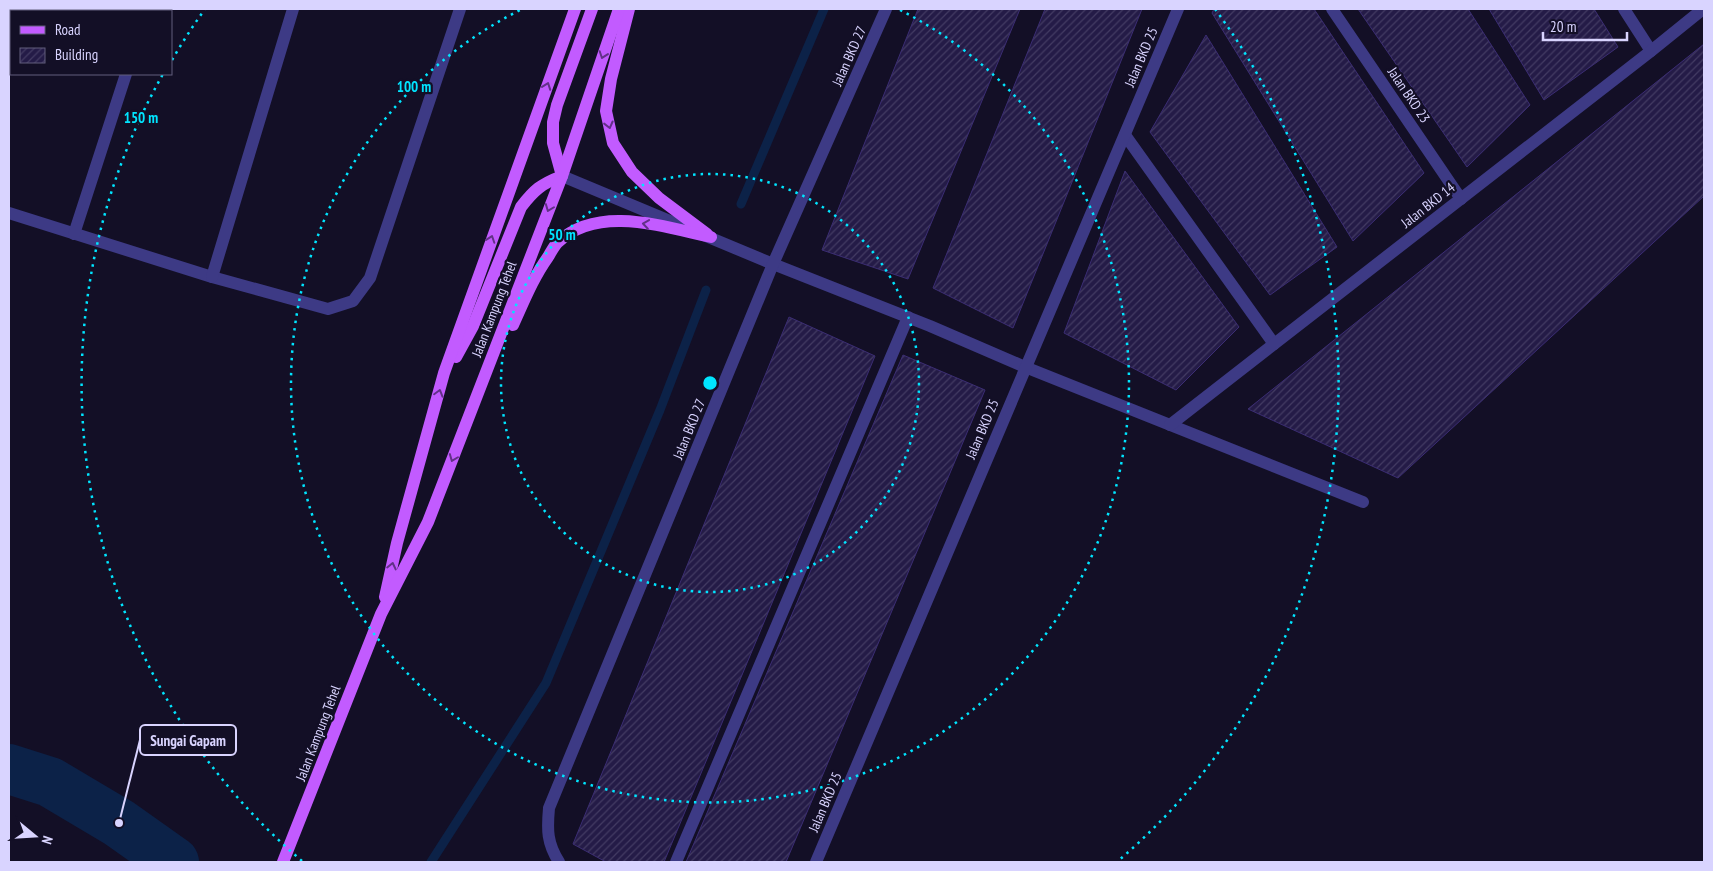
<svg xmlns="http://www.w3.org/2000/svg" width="1713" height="871" font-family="'PT Sans Narrow',sans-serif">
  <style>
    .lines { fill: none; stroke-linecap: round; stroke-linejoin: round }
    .stream { stroke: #0c2248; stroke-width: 9 }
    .river { stroke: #0c2248; stroke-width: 50 }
    .building { fill: url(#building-hatch); stroke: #3b2d73 }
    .minor { stroke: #3d3a85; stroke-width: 12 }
    .major { stroke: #c25bff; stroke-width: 12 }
    .oneway { stroke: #623188 }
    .ring { fill: none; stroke: #00e5ff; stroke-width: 2.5; stroke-dasharray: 2.5 5 }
    .labels { text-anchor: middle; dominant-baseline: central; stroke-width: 4.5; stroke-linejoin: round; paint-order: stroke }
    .street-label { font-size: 14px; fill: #d9d4ff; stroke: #130f26 }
    .centre { fill: #00e5ff; stroke: #130f26; stroke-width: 2.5 }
    .ring-label { font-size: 15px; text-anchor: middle; font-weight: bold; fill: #00e5ff; stroke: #130f26; stroke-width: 4.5; stroke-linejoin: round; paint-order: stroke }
    .leader { fill: none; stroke: #d9d4ff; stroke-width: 2 }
    .callout-dot { fill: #d9d4ff; stroke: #130f26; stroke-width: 2 }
    .callout { fill: #130f26; stroke: #d9d4ff; stroke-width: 2 }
    .callout-label { font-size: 15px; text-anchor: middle; font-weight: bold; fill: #d9d4ff }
  </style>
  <defs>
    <pattern id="building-hatch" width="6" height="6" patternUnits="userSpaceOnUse" patternTransform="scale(1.25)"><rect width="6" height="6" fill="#241b47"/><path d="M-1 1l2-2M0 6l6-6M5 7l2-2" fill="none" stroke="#433b63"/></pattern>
  </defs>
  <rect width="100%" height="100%" fill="#130f26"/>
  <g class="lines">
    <g class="stream">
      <polyline points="741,204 824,9"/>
      <polyline points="431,862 546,683 660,410 706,290"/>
    </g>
    <polyline class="river" points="9,769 50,782 119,823 174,862"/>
  </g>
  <g class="building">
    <polygon points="918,9 1020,9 908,279 822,250"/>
    <polygon points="1045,9 1142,9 1013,328 933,288"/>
    <polygon points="1214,9 1314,9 1424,173 1353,241 1212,13"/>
    <polygon points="1358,9 1468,9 1530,105 1467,167"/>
    <polygon points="1489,9 1594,9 1618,47 1544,100"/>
    <polygon points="1206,35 1337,247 1270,295 1150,132"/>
    <polygon points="1704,44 1704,196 1398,478 1248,409"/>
    <polygon points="1125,171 1239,327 1176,390 1064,333"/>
    <polygon points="789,317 875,356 664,862 606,862 573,844"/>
    <polygon points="903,355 985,390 786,862 686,862"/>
  </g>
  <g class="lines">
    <g class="minor">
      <polyline points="1332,9 1461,199"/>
      <polyline points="1624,9 1651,51"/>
      <polyline points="146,11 147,9"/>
      <polyline points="1125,135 1274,344"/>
      <polyline points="562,176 773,264 930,326 1025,367 1363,502"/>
      <polyline points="9,213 212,277 328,309 353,301 370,278 460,9"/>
      <polyline points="74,234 126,74"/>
      <polyline points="212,277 293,9"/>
      <polyline points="1170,425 1651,51 1703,9"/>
      <path d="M559,862C547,843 547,830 549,808L773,264L886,9"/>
      <polyline points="676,862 908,317"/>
      <polyline points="816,862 1178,9"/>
    </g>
    <g class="major">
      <polyline points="629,9 611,79 606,111 613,143 632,172 659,198 707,234"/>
      <path d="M513,325C524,301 533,278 548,257C551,252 554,246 558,242C599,204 664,227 711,237"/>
      <path d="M456,357L473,326L521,207C534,190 541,184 562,176L553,143V122L557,105L592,9"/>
      <polyline points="385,597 397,543 444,373 575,9"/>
      <polyline points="283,862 381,614 428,522 562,176 619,9"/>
    </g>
  </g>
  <defs><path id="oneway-chevron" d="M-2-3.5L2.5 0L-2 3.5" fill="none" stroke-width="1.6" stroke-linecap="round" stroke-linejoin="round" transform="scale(1.25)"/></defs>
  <g class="oneway">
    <use href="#oneway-chevron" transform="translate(603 55) rotate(109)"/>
    <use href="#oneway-chevron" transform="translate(547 86) rotate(-70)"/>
    <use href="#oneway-chevron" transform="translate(609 125) rotate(76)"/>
    <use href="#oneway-chevron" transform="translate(549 208) rotate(111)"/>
    <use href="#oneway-chevron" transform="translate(646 224) rotate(-172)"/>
    <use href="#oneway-chevron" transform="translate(491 239) rotate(-71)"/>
    <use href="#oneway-chevron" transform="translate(439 393) rotate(-74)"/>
    <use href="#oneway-chevron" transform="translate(453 458) rotate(111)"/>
    <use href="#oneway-chevron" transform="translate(392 566) rotate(-77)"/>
  </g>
  <g class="ring">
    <circle cx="710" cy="383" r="209"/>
    <path d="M900 10A419 419 0 1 1 520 10"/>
    <path d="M302 861A628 628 0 0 1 163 74M172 60A628 628 0 0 1 205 9M1215 9A628 628 0 0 1 1118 861"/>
  </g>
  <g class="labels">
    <g class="street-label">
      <text transform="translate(849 56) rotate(-66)">Jalan BKD 27</text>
      <text transform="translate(1141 57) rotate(-67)">Jalan BKD 25</text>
      <text transform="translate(1409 95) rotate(56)">Jalan BKD 23</text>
      <text transform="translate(1428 205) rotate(-38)">Jalan BKD 14</text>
      <text transform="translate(494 309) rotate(-69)">Jalan Kampung Tehel</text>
      <text transform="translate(689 429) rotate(-68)">Jalan BKD 27</text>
      <text transform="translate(982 429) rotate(-67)">Jalan BKD 25</text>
      <text transform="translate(318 733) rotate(-69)">Jalan Kampung Tehel</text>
      <text transform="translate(825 802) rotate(-67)">Jalan BKD 25</text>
    </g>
  </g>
  <circle cx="710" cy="383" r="8" class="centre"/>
  <g class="ring-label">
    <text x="414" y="92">100 m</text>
    <text x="141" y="123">150 m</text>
    <text x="562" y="240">50 m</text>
  </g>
  <path class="leader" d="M119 823L140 740"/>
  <circle class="callout-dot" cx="119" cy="823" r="5"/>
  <rect class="callout" x="140" y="725" width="96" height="30" rx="5"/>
  <g class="callout-label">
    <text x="188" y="746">Sungai Gapam</text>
  </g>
  <rect width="1713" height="871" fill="none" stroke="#d9d4ff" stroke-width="20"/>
  <rect x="10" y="10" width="162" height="65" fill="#130f26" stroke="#625e7d"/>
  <rect x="20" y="26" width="25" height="8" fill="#c25bff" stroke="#625e7d"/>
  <text x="55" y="35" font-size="15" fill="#d9d4ff">Road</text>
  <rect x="20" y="48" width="25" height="15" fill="url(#building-hatch)" stroke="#625e7d"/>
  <text x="55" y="60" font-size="15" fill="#d9d4ff">Building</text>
  <g transform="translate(35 836) rotate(108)" stroke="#130f26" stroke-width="4" paint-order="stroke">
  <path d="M0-4L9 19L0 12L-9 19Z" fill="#d9d4ff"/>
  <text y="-8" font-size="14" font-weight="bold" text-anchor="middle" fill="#d9d4ff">N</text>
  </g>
  <path d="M1543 32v8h84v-8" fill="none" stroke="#d9d4ff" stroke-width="2.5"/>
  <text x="1550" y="32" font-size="15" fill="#d9d4ff" stroke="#130f26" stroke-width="4" paint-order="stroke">20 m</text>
</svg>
